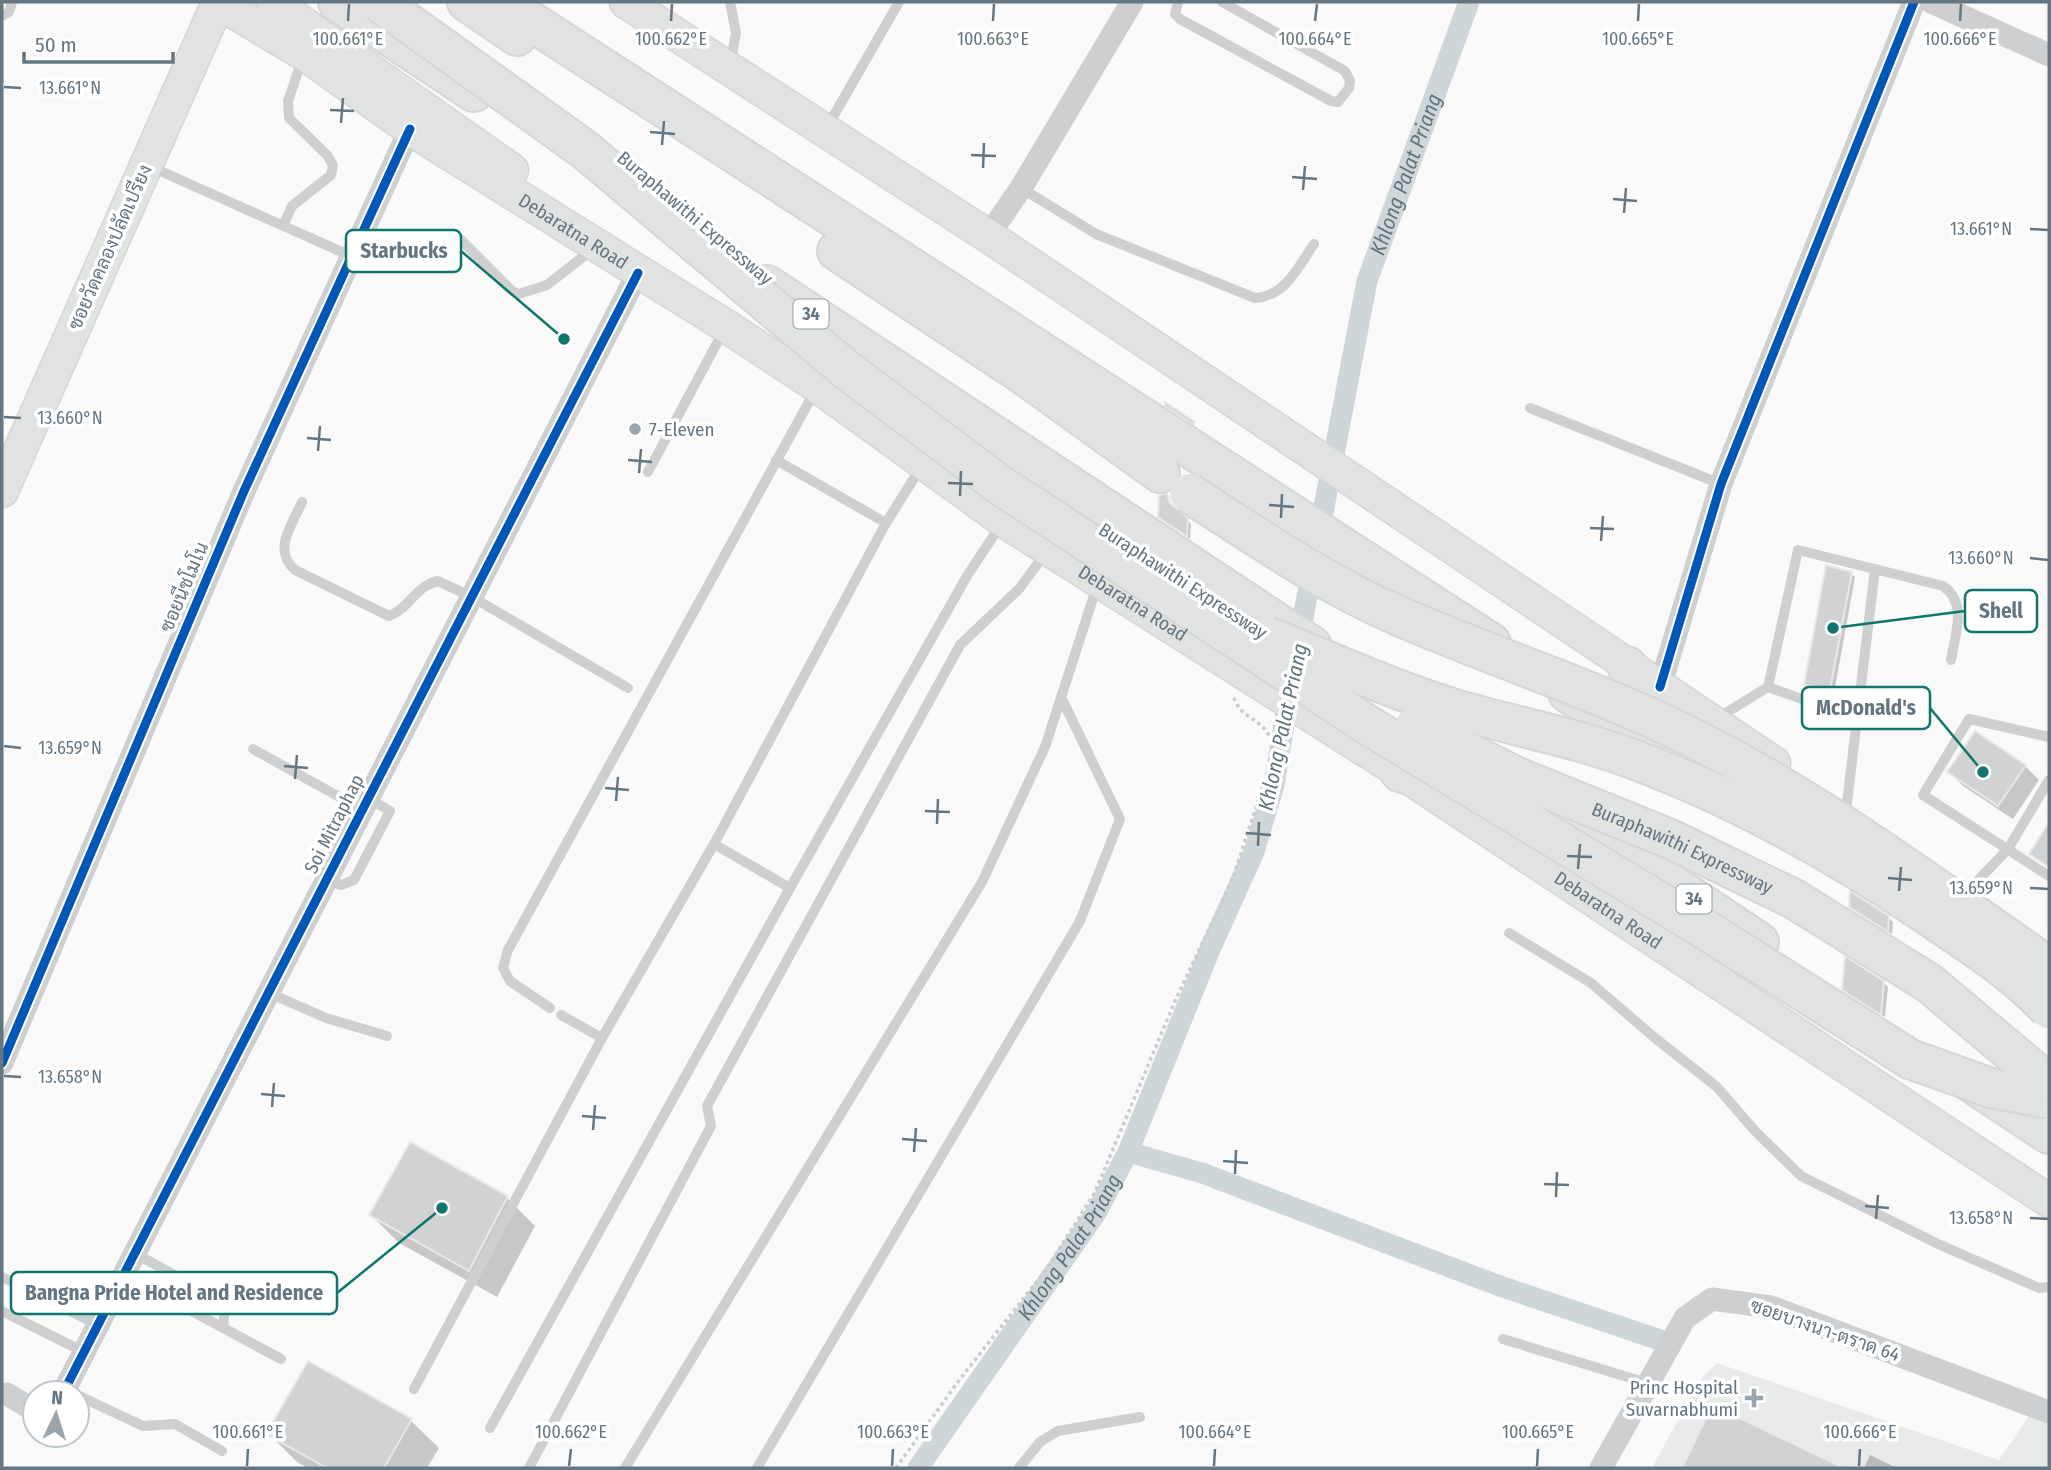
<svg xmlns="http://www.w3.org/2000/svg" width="2051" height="1470" font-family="'Fira Sans Condensed',Sarabun,sans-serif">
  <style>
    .built { fill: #e8e9e9 }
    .shadow { fill: #0003 }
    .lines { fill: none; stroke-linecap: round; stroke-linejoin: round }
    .canal { stroke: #ced6d9; stroke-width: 21 }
    .building { fill: #d0d2d3; stroke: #e8e8e8; stroke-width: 2 }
    .secondary-casing { stroke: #d5d6d7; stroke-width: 35 }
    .highway-casing { stroke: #d5d6d6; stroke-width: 42 }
    .path { stroke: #cbcccd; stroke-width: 3.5; stroke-dasharray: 3.5 3.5; stroke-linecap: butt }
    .lane { stroke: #cecfd0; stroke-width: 10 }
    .street { stroke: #cecfd0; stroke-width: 23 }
    .secondary { stroke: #e1e2e2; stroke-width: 32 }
    .highway { stroke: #e1e2e2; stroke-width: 38 }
    .highway-bridge-casing { stroke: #d5d6d6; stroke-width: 42; stroke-linecap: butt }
    .highway-bridge { stroke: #e1e2e2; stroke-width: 38 }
    .cycleway-casing { stroke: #fff; stroke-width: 13 }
    .cycleway { stroke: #0057b8; stroke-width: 9 }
    .ticks { fill: none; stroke: #657683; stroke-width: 2.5 }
    .poi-dot { fill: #99a4ac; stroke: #fff; stroke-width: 2.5 }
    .labels { text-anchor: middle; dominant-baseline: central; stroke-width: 7; stroke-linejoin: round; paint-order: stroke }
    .shield { fill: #fff; stroke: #939fa8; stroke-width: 2 }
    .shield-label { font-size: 18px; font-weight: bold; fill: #657683 }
    .street-label { font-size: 19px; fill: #657683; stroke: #fff }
    .poi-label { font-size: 19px; fill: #657683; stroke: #fff; text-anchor: start }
    .water-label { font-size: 21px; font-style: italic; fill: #60757c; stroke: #fff }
    .ticks-label { font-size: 18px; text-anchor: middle; fill: #657683; stroke: #fff; stroke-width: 7; stroke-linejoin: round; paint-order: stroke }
    .leader { fill: none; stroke: #0f766e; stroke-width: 2.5 }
    .callout-dot { fill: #0f766e; stroke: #fff; stroke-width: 2.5 }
    .callout { fill: #fff; stroke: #0f766e; stroke-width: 2.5 }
    .callout-label { font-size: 21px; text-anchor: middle; font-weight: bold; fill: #657683 }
  </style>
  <rect width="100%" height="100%" fill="#f9f9f9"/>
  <polygon class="built" points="1717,1363 1999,1460 2029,1416 2049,1424 2049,1468 1652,1468 1700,1380"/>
  <g class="shadow">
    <polygon points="1167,495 1173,508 1191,524 1190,539 1159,517"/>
    <polygon points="1851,573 1855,577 1834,693 1810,688 1806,684"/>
    <polygon points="2025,766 2039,780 2013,819 1963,786 1949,772"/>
    <polygon points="1850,907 1888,917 1893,922 1892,934"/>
    <polygon points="1883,982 1888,987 1885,1017 1848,994"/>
    <polygon points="411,1144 507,1198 535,1226 497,1297 399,1243 371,1215"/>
    <polygon points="1713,1407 1840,1468 1684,1468"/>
    <polygon points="410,1420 439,1448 427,1468 308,1468 297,1462 269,1434"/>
    <polygon points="1870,1455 1897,1468 1864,1468"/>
  </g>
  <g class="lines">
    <g class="canal">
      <path id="s1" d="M1298,644L1367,281L1469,2"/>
      <polyline points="1128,1152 1202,1173 1497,1285 1666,1342"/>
      <path id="s2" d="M918,1468L1096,1213L1128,1152L1211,947L1254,852L1274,785L1290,689"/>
    </g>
  </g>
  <g class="building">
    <polygon points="1165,402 1194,421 1194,425 1165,406"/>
    <polygon points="1167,493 1170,503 1188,518 1187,537 1158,517 1159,495"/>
    <polygon points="1826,565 1852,572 1830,690 1804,685"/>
    <polygon points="1975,731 2026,765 1998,806 1947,772"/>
    <polygon points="2049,822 2049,867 2029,854"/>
    <polygon points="1850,891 1889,916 1888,932 1849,907"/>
    <polygon points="1845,956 1884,981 1881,1015 1842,990"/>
    <polygon points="410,1142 508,1196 469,1271 369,1215"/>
    <polygon points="308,1361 412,1419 384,1468 327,1468 266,1434"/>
    <polygon points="1712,1405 1844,1468 1682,1468"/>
  </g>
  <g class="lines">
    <g class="secondary-casing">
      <g id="secondary">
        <path id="s3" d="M217,2L304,54L410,129L726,326L817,386L1004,521L1400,772L2049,1201"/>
        <polyline points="273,2 512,170"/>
        <polyline points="626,2 988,236 1774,763"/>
        <polyline points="2,491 218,3"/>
      </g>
    </g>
    <g class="highway-casing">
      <g id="highway">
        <polyline points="338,2 474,92"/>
        <polyline points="467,2 517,36"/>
        <polyline points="501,2 1491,643"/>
        <polyline points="837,251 1024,375 1160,473"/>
        <polyline points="767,285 1312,646"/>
        <polyline points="1627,666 1683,739"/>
        <polyline points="1568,693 1687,771"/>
        <polyline points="1400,772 1468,793"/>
        <polyline points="1535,793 1759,942"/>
        <polyline points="1972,1083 2049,1134"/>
      </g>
    </g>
    <path class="path" d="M896,1468L960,1379L1046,1270L1095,1192L1175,1001L1233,878L1273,754C1272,717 1243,724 1234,698"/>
    <g class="lane">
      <polyline points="1178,2 1175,14 1180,19 1331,101 1338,102 1349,88 1350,81 1345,71 1222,2"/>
      <polyline points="2,16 9,12 12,2"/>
      <polyline points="730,64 736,33 730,2"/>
      <polyline points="826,129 899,2"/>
      <polyline points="149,166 351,256"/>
      <path d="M1021,188L1096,234L1255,298C1286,296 1298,267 1314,244"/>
      <polyline points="283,226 292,206 331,175 333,165 327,155 289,118 288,101 303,57"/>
      <polyline points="456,235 512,291 519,294 547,285 593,249"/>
      <polyline points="1530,408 1721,484"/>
      <polyline points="776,460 886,523"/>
      <polyline points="648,472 724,330"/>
      <path d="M302,502C292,525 272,550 295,570L389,616C410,608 415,586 438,581L472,597L628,688"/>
      <polyline points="1768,687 1855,718"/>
      <path d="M1716,719L1768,687L1798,550L1943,586C1968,603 1955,635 1951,660"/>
      <polyline points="2049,737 1969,719 1923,795 2049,876"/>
      <polyline points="253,749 361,809"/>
      <polyline points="1846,811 1875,569"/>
      <polyline points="714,844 886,523 921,467"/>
      <polyline points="325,879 341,885 354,880 390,811 368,798"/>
      <polyline points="1966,893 2008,849 2049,780"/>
      <polyline points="1509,933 1591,983 1655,1038 1717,1087 1755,1131 1801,1176 1938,1244 2039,1288 2049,1287"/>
      <polyline points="267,992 326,1018 387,1036"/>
      <polyline points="550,1008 510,981 503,968 508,950 816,389"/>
      <polyline points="561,1015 602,1038 714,844 790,888 967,576 1002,523"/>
      <polyline points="134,1253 215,1297 225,1307 223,1327"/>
      <polyline points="123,1274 281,1359"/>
      <polyline points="2,1277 96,1324"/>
      <polyline points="2,1311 82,1351"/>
      <polyline points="1503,1339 1647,1383"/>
      <polyline points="414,1389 602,1038"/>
      <polyline points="77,1395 143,1426 175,1424 222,1451"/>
      <polyline points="490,1428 790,888"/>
      <polyline points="529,1468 711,1126 707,1106 960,645 1019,589 1047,551"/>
      <polyline points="625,1468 982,882 1045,747 1098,583"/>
      <polyline points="757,1468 1080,921 1120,819 1061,697"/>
      <polyline points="1019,1468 1040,1442 1058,1431 1140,1417"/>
    </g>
    <g class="street">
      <polyline points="1931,2 2049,55"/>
      <polyline points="988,236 1021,188 1132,2"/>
      <polyline points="1660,687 1721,484 1914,2"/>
      <polyline points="2,1063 244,491 410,129"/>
      <polyline points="63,1393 638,273"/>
      <polyline points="7,1394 25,1405 35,1407"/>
      <polyline points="1601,1468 1685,1318 1712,1299 1771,1307 2049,1412"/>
    </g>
    <use href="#secondary" class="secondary"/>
    <use href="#highway" class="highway"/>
    <g class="highway-bridge-casing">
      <g id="highway-bridge">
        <polyline points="379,2 585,150 848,371 1000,485 1366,724 1711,933 1910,1059 1991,1088 2049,1099"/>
        <path d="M1189,493C1257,537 1325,584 1399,616C1493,657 1591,688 1683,733C1813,797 1931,885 2049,967"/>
        <path d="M1267,636C1329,661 1390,689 1455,709C1516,727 1579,738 1638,761C1739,799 1835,853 1923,912C1967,942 2013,970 2049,1009"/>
        <path id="s4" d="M1415,726L1517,777L1670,839L1794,899L1929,983L2049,1084"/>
      </g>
    </g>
    <use href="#highway-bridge" class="highway-bridge"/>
    <g class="cycleway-casing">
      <g id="cycleway">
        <polyline points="1660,687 1721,484 1914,2"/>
        <polyline points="2,1063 244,491 410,129"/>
        <polyline points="63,1393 638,273"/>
      </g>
    </g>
    <use href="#cycleway" class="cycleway"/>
  </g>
  <path class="ticks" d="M348,21L349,4M671,21L672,4M993,21L994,4M1315,21L1317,4M1638,21L1639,4M1960,21L1961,4M4,87L21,88M330,110L354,111M341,123L343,98M650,132L675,134M662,145L664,121M971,155L996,156M983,168L984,143M1292,177L1317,179M1303,190L1305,166M1613,199L1637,201M1624,213L1626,188M2030,229L2048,230M4,417L21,418M307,438L331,440M318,451L320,426M628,460L652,462M639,473L641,449M948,483L973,484M960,496L961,471M1269,505L1294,507M1281,518L1282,494M1590,528L1614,529M1601,541L1603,516M2030,558L2048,560M4,746L21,748M284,766L308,768M295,779L297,755M605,788L629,790M616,801L618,777M925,811L950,812M937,824L938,799M1246,833L1271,835M1258,846L1259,822M1567,856L1592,857M1578,869L1580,844M1888,878L1912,880M2030,888L2048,889M1899,891L1901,867M4,1076L21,1077M261,1094L285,1096M272,1107L274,1083M582,1116L606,1118M593,1130L595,1105M902,1139L927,1141M914,1152L916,1128M1223,1161L1248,1163M1235,1174L1236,1150M1544,1184L1569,1185M1556,1197L1557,1172M1865,1206L1889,1208M2030,1218L2048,1219M1876,1219L1878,1195M247,1466L248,1449M569,1466L571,1449M892,1466L893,1449M1214,1466L1215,1449M1537,1466L1538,1449M1859,1466L1860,1449"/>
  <g class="poi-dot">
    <circle cx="635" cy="429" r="7"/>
    <path d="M1750.5 1387.5h7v7h7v7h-7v7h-7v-7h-7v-7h7z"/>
  </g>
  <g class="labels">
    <g class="shield">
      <rect x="793.5" y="299.5" width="35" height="29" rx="5"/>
      <rect x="1676.5" y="884.5" width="35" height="29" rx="5"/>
    </g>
    <g class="shield-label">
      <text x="811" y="314">34</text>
      <text x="1694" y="899">34</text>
    </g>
    <g class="street-label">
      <text transform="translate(695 218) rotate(40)">Buraphawithi Expressway</text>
      <text stroke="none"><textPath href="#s3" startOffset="424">Debaratna Road</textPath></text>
      <text transform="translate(110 247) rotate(-66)">ซอยวัดคลองปลัดเปรียง</text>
      <text transform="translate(1183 581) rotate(33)">Buraphawithi Expressway</text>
      <text transform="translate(184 587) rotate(-67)">ซอยนีชโมโน</text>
      <text stroke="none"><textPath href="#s3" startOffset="1096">Debaratna Road</textPath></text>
      <text transform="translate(334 824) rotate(-63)">Soi Mitraphap</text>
      <text stroke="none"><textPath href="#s4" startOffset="294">Buraphawithi Expressway</textPath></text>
      <text stroke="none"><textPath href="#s3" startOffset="1662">Debaratna Road</textPath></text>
      <text transform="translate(1825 1330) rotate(19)">ซอยบางนา-ตราด 64</text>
    </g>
    <g class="poi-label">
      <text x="649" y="429">7-Eleven</text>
      <text x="1738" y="1387" text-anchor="end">Princ Hospital<tspan x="1738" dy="22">Suvarnabhumi</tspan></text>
    </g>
    <g class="water-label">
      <text stroke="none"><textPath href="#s1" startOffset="483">Khlong Palat Priang</textPath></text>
      <text transform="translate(1283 727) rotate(-78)">Khlong Palat Priang</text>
      <text stroke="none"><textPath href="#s2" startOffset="268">Khlong Palat Priang</textPath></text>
    </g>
  </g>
  <g class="ticks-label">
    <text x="348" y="45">100.661°E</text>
    <text x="671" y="45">100.662°E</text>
    <text x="993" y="45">100.663°E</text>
    <text x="1315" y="45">100.664°E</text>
    <text x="1638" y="45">100.665°E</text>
    <text x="1960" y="45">100.666°E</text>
    <text x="70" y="94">13.661°N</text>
    <text x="1981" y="235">13.661°N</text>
    <text x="70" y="424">13.660°N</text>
    <text x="1981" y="564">13.660°N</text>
    <text x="70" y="754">13.659°N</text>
    <text x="1981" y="894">13.659°N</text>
    <text x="70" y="1083">13.658°N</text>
    <text x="1981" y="1224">13.658°N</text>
    <text x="248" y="1438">100.661°E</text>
    <text x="571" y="1438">100.662°E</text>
    <text x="893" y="1438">100.663°E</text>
    <text x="1215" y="1438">100.664°E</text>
    <text x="1538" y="1438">100.665°E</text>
    <text x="1860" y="1438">100.666°E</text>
  </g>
  <path class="leader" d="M564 339L461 251M1833 628L1965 611M1983 772L1930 708M442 1208L337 1293"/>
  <g class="callout-dot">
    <circle cx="564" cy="339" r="7"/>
    <circle cx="1833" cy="628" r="7"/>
    <circle cx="1983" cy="772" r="7"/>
    <circle cx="442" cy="1208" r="7"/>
  </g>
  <g class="callout">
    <rect x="346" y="230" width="115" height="42" rx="7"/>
    <rect x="1965" y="590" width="72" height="42" rx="7"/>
    <rect x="1802" y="687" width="128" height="42" rx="7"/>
    <rect x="11" y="1272" width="326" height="42" rx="7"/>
  </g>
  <g class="callout-label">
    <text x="404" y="258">Starbucks</text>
    <text x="2001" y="618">Shell</text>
    <text x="1866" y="715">McDonald's</text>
    <text x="174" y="1300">Bangna Pride Hotel and Residence</text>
  </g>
  <rect width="2051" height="1470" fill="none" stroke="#657683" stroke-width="7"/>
  <g transform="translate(56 1414) rotate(4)"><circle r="33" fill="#ffffff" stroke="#c1c8cd" stroke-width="2"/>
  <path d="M0-5L12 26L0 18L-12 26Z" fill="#99a4ac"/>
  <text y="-10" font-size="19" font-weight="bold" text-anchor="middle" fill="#657683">N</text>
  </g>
  <path d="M24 52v10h149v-10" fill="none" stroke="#657683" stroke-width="3.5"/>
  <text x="35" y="52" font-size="21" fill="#657683" stroke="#ffffff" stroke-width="5" paint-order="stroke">50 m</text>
</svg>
